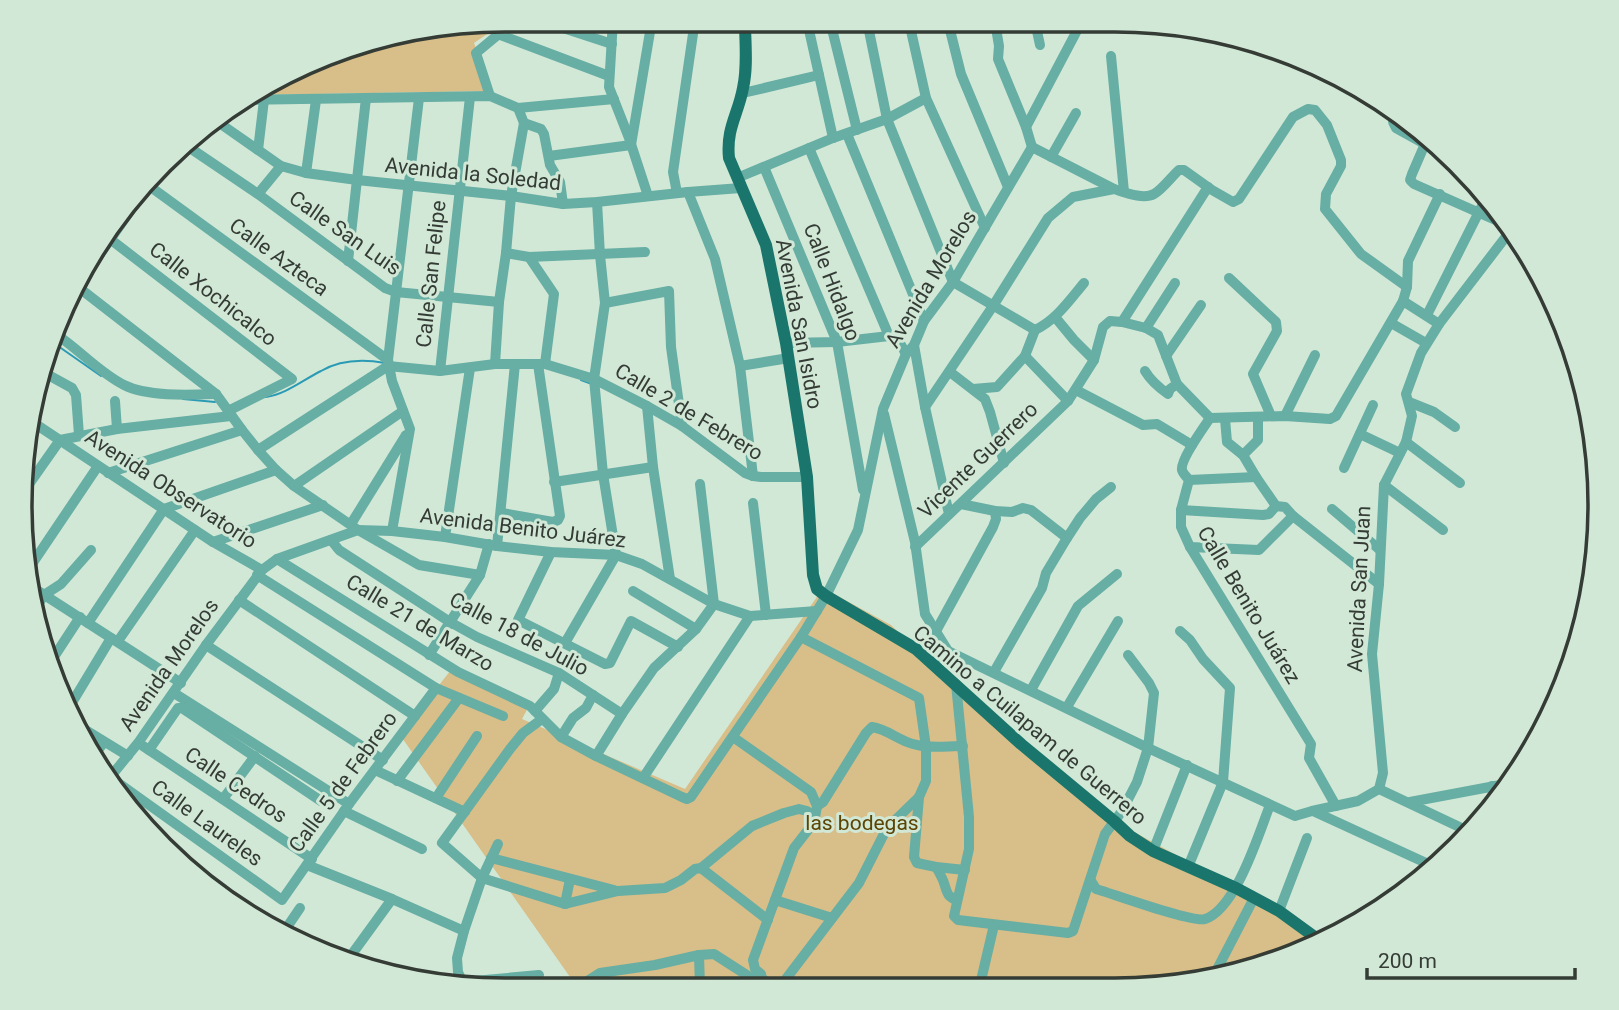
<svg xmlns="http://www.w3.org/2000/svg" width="1619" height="1010" font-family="Roboto,sans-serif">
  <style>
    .green { fill: #d8be89 }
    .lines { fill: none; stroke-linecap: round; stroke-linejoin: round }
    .stream { stroke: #2a9ab5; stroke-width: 2 }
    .minor { stroke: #67aea4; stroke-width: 10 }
    .major { stroke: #1a766c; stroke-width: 12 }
    .labels { text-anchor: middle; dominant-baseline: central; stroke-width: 6; stroke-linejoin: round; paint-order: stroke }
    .street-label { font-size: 21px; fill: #343c35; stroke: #d2e8d6 }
    .park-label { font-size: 21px; fill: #5c4404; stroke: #d2e8d6 }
    .rim { fill: none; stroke: #343c35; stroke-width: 3.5 }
  </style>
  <rect width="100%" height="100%" fill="#d2e8d6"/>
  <g class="green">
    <polygon points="509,19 474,43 492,91 248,95 349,45"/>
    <polygon points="823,588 891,625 916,649 1114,821 1279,911 1314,944 1240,974 1146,990 577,987 400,735 454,666 530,704 522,719 685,789"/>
  </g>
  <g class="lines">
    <g class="stream">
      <polyline points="48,344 58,346 101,376"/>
      <polyline points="581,380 592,384"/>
      <path d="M266,397C286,394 303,380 321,371C340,360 363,359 385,363"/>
      <polyline points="183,399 215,402"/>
    </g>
    <g class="minor">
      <polyline points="547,20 557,26 612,44"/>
      <polyline points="613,20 609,87 629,138 648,196"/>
      <polyline points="807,21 833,138"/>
      <polyline points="830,21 857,130"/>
      <polyline points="867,21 887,119 953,282 1035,330"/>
      <polyline points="909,22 926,98 985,228"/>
      <polyline points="948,22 961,74 1008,187"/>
      <polyline points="995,22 999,46 998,59 1026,127 1032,147"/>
      <polyline points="1035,22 1040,45"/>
      <polyline points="498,34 609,76"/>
      <polyline points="1111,56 1124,192"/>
      <polyline points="743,93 819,75"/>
      <polyline points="490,96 476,53 517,19"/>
      <polyline points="237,100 490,96 518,108 524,123 541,129 544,134 550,165 560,182 563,204"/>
      <polyline points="518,108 614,99"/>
      <polyline points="1397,112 1393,122 1396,128 1425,144"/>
      <polyline points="215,120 281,166 306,173 357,180 511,196 563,204 597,202 688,192 741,188"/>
      <polyline points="1026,127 1081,23"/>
      <polyline points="847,134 924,321"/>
      <polyline points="1428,137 1412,174 1410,180 1414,184 1509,226"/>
      <polyline points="187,146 258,194 385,288 396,292 499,302"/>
      <path d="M1032,147L1114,189C1124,192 1143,200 1154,194C1162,190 1172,176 1179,170H1184L1212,190L1233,202L1239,199L1293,117L1308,109L1315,110L1327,125L1341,160V166L1326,194L1325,209L1361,254L1407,287"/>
      <polyline points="809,148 889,336 901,345 906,354"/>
      <polyline points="258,150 264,100"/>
      <polyline points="549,156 631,145 652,20"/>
      <polyline points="1051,157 1076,113"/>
      <polyline points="764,167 837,342 863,490"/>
      <polyline points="306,173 316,100"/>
      <polyline points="737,178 833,138 887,119 926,98"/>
      <polyline points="148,185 388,360"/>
      <polyline points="688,192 715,259 740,366 753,476"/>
      <polyline points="677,193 673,172 695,20"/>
      <polyline points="258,194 281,166"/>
      <polyline points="110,239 292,379 228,411"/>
      <polyline points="506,253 529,257 645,252"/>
      <polyline points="529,257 554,294 545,364"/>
      <polyline points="348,261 366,98"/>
      <polyline points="1229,278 1276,322 1277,331 1253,374 1271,416"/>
      <polyline points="82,280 153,178"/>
      <polyline points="78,287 216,394 242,430 258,450 276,470 294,486 358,530 419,565 480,575"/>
      <polyline points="1403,301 1439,324"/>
      <polyline points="605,303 669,291 671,347 682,426"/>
      <polyline points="1427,315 1487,196"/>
      <polyline points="1055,317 1074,340 1094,360"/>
      <polyline points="1122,322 1208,187"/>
      <polyline points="1391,323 1426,343"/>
      <polyline points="1146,328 1175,283"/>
      <path d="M54,333C78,348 98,372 124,385C148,397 189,395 216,394"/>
      <polyline points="786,343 837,342 889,336"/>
      <polyline points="914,345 925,407 949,514"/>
      <polyline points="1025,356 1068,401"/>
      <polyline points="1166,356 1201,305"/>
      <polyline points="495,364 499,302 506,253 511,196 524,123"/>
      <polyline points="388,366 440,371 495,364 545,364 594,379 647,406 682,426 745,473 753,476 761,477 807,477"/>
      <polyline points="740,366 789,358"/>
      <polyline points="41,371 72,388 76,395 79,435"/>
      <polyline points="440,371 470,97"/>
      <path d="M1145,371C1151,381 1158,387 1168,394L1170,389L1177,384"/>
      <polyline points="950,372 985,399 990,412 1004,463"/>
      <path d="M973,389L997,387L1025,356L1035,330C1056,320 1069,301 1084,283"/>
      <polyline points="1076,390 1143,425 1157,424 1192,445"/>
      <polyline points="115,401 117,429"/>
      <polyline points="1409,402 1434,412 1455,427"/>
      <polyline points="647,406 653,467 670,579"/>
      <polyline points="925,407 993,306 1048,218 1073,197 1114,189"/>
      <polyline points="884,414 915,542 925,614 948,651"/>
      <polyline points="1285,416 1315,355"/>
      <polyline points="1225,419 1227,442 1243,455 1256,477 1276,506 1285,507 1293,516 1379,584"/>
      <polyline points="31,421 213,542 262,570"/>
      <polyline points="1360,434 1400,453"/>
      <polyline points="60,440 117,429 231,416"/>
      <polyline points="27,442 37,426"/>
      <polyline points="1406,442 1460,483"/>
      <polyline points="258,450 388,366"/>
      <polyline points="1243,455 1258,440 1258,417"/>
      <polyline points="1344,468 1373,405"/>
      <polyline points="108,473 242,430"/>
      <polyline points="1189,480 1256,477"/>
      <polyline points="554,482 653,467"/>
      <polyline points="1384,485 1443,530"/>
      <polyline points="294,486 403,411"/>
      <polyline points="22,494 60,440"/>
      <polyline points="753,503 766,615"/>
      <polyline points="961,504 995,511 1012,512 1023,508 1031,510 1067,538"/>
      <polyline points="1332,509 1380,550"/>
      <polyline points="1181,510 1263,515 1269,514 1276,506"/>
      <polyline points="502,513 553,522 558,520 560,516 538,364"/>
      <polyline points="351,524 406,435"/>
      <polyline points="392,531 410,429 392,381 388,360 419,98"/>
      <polyline points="445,537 470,368"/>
      <polyline points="331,540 339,550 450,622 477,637 559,673 622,714"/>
      <polyline points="213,542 323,505"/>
      <polyline points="497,546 515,364"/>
      <polyline points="915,547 1068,401 1094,360 1103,327 1110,321 1122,322 1146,328 1158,335 1177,384 1210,418"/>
      <polyline points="1190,547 1259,550 1293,516"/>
      <polyline points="551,552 518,620 605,664 610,663 631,621 678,647"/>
      <polyline points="277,559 458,672 530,706 561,737 596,756 682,797 687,799 691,797 801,637 826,596 858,530 883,409 906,354 914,345 924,321 953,282 1032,147"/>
      <polyline points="30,567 98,466"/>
      <polyline points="257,575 436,688 503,716"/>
      <polyline points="32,587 181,683"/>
      <polyline points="1589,587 1590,587"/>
      <polyline points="633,591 696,629"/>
      <polyline points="239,600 415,716"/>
      <polyline points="34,611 44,595 61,584 91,550"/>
      <polyline points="88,623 164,509 276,470"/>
      <polyline points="936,631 993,527 996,519 995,511"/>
      <polyline points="1180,631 1190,640 1203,659 1230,688 1223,782 1188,867"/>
      <polyline points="118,641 195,530"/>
      <polyline points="565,643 616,555 603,474 594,379 605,303 600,255 597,202"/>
      <polyline points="206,645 383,760"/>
      <polyline points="429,655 480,575 489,544"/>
      <polyline points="50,663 80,617"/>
      <polyline points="934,665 948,651 1148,748 1295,816 1312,811 1358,801 1379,789 1383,773 1372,654 1379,584 1384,485 1406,442 1412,416 1406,394 1421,353 1439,324 1511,230"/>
      <polyline points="994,672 1042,588 1046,573 1067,538 1080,518 1096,499 1111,487"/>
      <polyline points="956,684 969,817 969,849 954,916 958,920 1068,933 1073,931 1105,834 1122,811 1137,782 1148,748 1154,693 1149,683 1128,655"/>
      <polyline points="1031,690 1078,606 1117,574"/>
      <polyline points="174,693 349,804"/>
      <polyline points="70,706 111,638"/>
      <polyline points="1067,707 1118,621"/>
      <polyline points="535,711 554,689 559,673"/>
      <polyline points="542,719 523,733 510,749 442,843 482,878 565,904 618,891 665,888 681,880 695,869 701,868 768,920"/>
      <polyline points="79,726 128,756"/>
      <polyline points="561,737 573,718 586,708 593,695"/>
      <polyline points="733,737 811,792 817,806 815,818 808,830 794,848 753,960 755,969 761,974 762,979"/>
      <polyline points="143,746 312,859"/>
      <polyline points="149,750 178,708 182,708 321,801"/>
      <polyline points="596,756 622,714 654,668 696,629 714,604 700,484"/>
      <polyline points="93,757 104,742"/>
      <polyline points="375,770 465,812"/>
      <polyline points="110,777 282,900 349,804 436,688"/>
      <polyline points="643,778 750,616"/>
      <polyline points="107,781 138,743 206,645 262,570 277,559 358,530 392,531 445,537 497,546 551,552 616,555 642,564 714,604 750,616 817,611"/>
      <polyline points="397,781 459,698"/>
      <polyline points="1492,786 1494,807"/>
      <polyline points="1379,789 1470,832"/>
      <path d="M919,797L914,857L917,863L936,867C939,872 942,877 944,883C947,892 947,897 957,900"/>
      <polyline points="436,798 477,736"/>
      <polyline points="223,799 255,756"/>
      <polyline points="1410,802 1511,783"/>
      <path d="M817,806L823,802L866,733L872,727C887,729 898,740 913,744C929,749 946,746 963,746"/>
      <path d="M1336,806L1309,758L1311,744L1190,547L1181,527V510L1189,480C1187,477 1183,474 1182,470C1180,460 1204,427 1210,418L1285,416L1330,419L1336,416L1403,301L1407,287L1408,261L1440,194"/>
      <polyline points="344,811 422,849"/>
      <polyline points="1313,811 1437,868"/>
      <polyline points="1153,851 1187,765"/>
      <polyline points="491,858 614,890"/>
      <polyline points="307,865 392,899 464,931"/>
      <polyline points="936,867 965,870"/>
      <polyline points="701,868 752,826 784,813 799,809 807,811 815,818"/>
      <path d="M1091,881L1096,889C1114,894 1192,923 1205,919C1236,909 1259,833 1270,805"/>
      <polyline points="775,900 832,918"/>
      <polyline points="565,904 570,879"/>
      <polyline points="1279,911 1307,838"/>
      <polyline points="283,933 300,908"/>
      <polyline points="285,934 379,970"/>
      <polyline points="699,955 700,988"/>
      <polyline points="347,961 392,899"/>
      <polyline points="1212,979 1254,898"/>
      <polyline points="463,982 539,975"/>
      <polyline points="465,987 458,972 457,958 464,931 482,878 498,844"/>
      <polyline points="578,987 600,973 655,965 699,955 714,954 756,981 762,979 779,988"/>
      <polyline points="779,988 859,883 887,828 919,797 926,781 926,747 919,698 801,637"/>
      <polyline points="979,989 994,925"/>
    </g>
    <path class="major" d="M745,21C745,43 748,66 743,88C738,115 726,128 729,158L766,245L786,343L807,477L813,575L817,589L826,596L916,649L1021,744L1114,821L1130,836L1153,851L1236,888L1279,911L1312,935L1318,942"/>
  </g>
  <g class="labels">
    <g class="street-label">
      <text transform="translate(473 174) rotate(6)">Avenida la Soledad</text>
      <text transform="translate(345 233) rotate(35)">Calle San Luis</text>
      <text transform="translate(279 257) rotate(36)">Calle Azteca</text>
      <text transform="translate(431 274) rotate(-84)">Calle San Felipe</text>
      <text transform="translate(931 279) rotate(-59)">Avenida Morelos</text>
      <text transform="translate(832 282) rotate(69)">Calle Hidalgo</text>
      <text transform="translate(213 294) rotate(38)">Calle Xochicalco</text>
      <text transform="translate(799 324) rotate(79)">Avenida San Isidro</text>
      <text transform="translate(689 412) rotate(31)">Calle 2 de Febrero</text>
      <text transform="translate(978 460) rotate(-44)">Vicente Guerrero</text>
      <text transform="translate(171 489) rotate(33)">Avenida Observatorio</text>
      <text transform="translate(523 528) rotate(7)">Avenida Benito Juárez</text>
      <text transform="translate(1359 589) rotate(-87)">Avenida San Juan</text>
      <text transform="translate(1249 605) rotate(59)">Calle Benito Juárez</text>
      <text transform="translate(420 623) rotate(31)">Calle 21 de Marzo</text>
      <text transform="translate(519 634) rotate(28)">Calle 18 de Julio</text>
      <text transform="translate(169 665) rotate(-55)">Avenida Morelos</text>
      <text transform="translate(1030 725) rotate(40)">Camino a Cuilapam de Guerrero</text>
      <text transform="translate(343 782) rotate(-54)">Calle 5 de Febrero</text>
      <text transform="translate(236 785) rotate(34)">Calle Cedros</text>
      <text transform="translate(207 823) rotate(36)">Calle Laureles</text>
    </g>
    <g class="park-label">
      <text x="862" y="823">las bodegas</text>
    </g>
  </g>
  <path d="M0 0H1619V1010H0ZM505 32H1115A473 473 0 0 1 1588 505V505A473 473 0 0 1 1115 978H505A473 473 0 0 1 32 505V505A473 473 0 0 1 505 32Z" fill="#d2e8d6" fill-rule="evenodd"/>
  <path class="rim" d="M505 32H1115A473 473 0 0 1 1588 505V505A473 473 0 0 1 1115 978H505A473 473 0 0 1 32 505V505A473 473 0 0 1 505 32Z"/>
  <path d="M1367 968v10h208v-10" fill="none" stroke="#343c35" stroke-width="3.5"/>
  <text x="1378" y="968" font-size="21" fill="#343c35" stroke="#d2e8d6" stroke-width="5" paint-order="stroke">200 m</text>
</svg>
